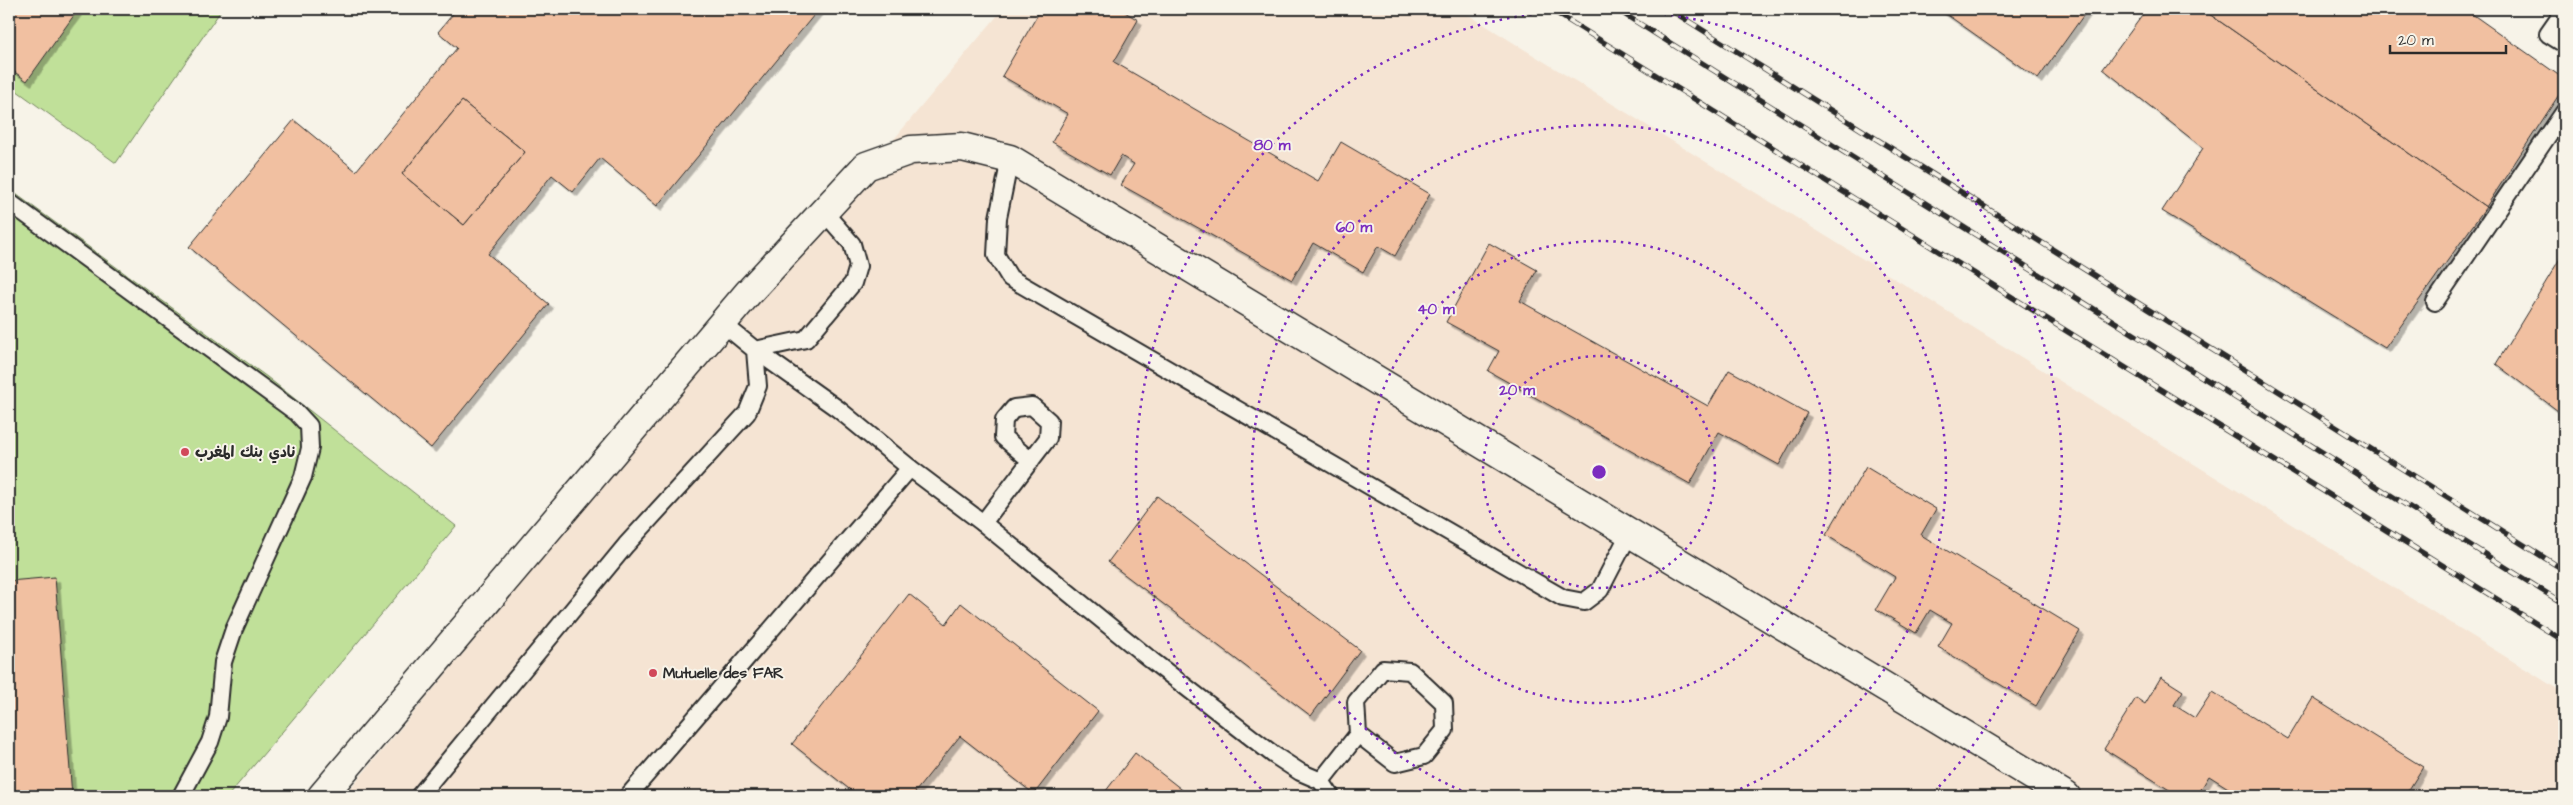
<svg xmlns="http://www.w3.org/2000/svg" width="2573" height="805" font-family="'Architects Daughter','Playpen Sans Arabic',sans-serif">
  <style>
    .built { fill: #f5e4d3 }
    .green { fill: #c0e099; stroke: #768662 }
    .building { fill: #f1c0a1; stroke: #2b2b2b; fill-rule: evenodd; filter: url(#shadow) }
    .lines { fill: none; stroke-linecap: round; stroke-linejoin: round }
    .service-casing { stroke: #2b2b2b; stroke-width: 20 }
    .minor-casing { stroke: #2b2b2b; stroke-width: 31 }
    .service { stroke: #f7f3e8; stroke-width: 16 }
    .minor { stroke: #f7f3e8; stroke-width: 28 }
    .rail-casing { stroke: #2b2b2b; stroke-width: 5.5 }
    .rail { stroke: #f7f3e8; stroke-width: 4; stroke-dasharray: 11; stroke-linecap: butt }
    .ring { fill: none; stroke: #7b2cbf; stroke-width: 2.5; stroke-dasharray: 2.5 5 }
    .poi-dot { fill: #d1495b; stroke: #f7f3e8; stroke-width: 2 }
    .labels { text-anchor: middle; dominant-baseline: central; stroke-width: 4; stroke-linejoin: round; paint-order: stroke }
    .poi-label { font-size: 15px; font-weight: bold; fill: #2b2b2b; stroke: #f7f3e8; text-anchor: start }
    .centre { fill: #7b2cbf; stroke: #f7f3e8; stroke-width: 2.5 }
    .ring-label { font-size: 15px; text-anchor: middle; font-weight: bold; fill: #7b2cbf; stroke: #f7f3e8; stroke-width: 4; stroke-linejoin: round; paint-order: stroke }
  </style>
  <defs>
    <filter id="shadow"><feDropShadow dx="4.5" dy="4.5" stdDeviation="0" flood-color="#0004"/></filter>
  </defs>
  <rect width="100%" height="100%" fill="#f7f3e8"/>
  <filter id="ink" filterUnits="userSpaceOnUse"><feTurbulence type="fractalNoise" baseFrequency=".02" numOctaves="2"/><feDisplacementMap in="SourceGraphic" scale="10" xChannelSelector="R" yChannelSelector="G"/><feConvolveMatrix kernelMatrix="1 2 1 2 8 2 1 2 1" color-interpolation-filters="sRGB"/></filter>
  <g filter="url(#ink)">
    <polygon class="built" points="1003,9 1459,9 2564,693 2564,796 344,796"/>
    <g class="green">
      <polygon points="9,9 222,9 116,163 9,85"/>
      <polygon points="9,189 267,377 456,526 228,796 9,796"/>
    </g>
    <g class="building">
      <polygon points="9,9 74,9 77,11 27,81 9,68"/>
      <path d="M457,9H819L657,206L600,158L573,192L552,175L488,254L549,304L431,448L189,247L294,120L356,171L457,48L438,32ZM462,101L525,152L464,225L402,174Z"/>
      <polygon points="1041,9 1120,9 1138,20 1114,62 1318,181 1341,142 1430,194 1395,256 1378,246 1363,272 1313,243 1292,280 1121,185 1134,164 1121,156 1110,175 1052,142 1068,114 1002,76"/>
      <polygon points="1939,9 2088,9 2038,79"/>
      <polygon points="2147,9 2202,9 2486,207 2385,348 2162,211 2203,148 2103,69"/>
      <polygon points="2202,9 2465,9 2564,79 2564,87 2486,207"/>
      <polygon points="462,101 525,152 464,225 402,174"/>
      <polygon points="1489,243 1537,270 1520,301 1708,406 1729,370 1807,413 1779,465 1719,432 1690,484 1488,371 1499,351 1446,322"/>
      <polygon points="2564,252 2564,401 2558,411 2496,364"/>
      <polygon points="1866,467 1936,509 1921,535 2080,631 2036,706 1938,647 1952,623 1930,610 1916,633 1876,609 1895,577 1826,535"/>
      <polygon points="1157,496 1360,650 1311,716 1108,562"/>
      <polygon points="55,577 72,796 9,796 9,581"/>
      <polygon points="909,594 946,624 961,603 1098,711 1034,794 960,736 912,796 858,796 792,744"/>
      <polygon points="2161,677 2183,691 2174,705 2195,718 2212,692 2288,739 2313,698 2423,767 2405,796 2241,796 2209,776 2197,796 2179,796 2104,749 2136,698 2145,704"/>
      <polygon points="1135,753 1190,796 1102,796"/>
    </g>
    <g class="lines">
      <g class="service-casing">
        <g id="service">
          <polyline points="2564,11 2548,34 2564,44"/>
          <polyline points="1010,159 998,218 996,255 1010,278 1563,598 1584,602 1600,590 1630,532"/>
          <polyline points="9,202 297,413 309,426 310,448 303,477 234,629 223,662 218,717 210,742 181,796"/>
          <polyline points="823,211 852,244 858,266 853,283 806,339 755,350 838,409 910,468 983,523 1151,660 1274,755 1300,772 1321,781 1331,796"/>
          <polyline points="2435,302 2564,112"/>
          <polyline points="983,523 1048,438 1049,421 1032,406 1014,408 1004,420 1003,437 1031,461"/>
          <polyline points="1321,781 1358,734 1356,702 1383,669 1410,671 1444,703 1445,730 1424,756 1395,763 1358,734"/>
          <polyline points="419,796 626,545 747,413 758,386 755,350 722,323"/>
          <polyline points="628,796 910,468"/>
        </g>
      </g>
      <g class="minor-casing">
        <polyline id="minor" points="322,796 748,293 866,166 911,150 962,147 1010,159 2066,796"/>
      </g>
      <use href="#service" class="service"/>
      <use href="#minor" class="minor"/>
      <g class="rail-casing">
        <g id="rail">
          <polyline points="1550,9 2564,641"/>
          <polyline points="1616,9 2564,604"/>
          <polyline points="1669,9 2564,570"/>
        </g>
      </g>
      <use href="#rail" class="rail"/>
    </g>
  </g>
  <g class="ring">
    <circle cx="1599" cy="472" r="116"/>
    <circle cx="1599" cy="472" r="231"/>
    <path d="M1475 796A347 347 0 1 1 1723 796"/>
    <path d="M1266 794A463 463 0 1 1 1932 794"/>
  </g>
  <g class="poi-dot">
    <circle cx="185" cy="452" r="5"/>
    <circle cx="653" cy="673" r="5"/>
  </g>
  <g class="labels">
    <g class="poi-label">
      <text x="195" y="452">نادي بنك المغرب</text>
      <text x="663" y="673">Mutuelle des FAR</text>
    </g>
  </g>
  <circle cx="1599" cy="472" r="8" class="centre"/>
  <g class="ring-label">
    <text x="1272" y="150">80 m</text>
    <text x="1354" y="232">60 m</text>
    <text x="1436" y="314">40 m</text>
    <text x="1517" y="395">20 m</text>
  </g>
  <rect width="2573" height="805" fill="none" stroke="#f7f3e8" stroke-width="30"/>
  <rect x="15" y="15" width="2543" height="775" fill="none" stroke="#2b2b2b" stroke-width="2" filter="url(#ink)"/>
  <path d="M2390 45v8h116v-8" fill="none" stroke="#2b2b2b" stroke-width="2.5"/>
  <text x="2398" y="45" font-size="15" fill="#2b2b2b" stroke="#f7f3e8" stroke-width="4" paint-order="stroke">20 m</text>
</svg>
